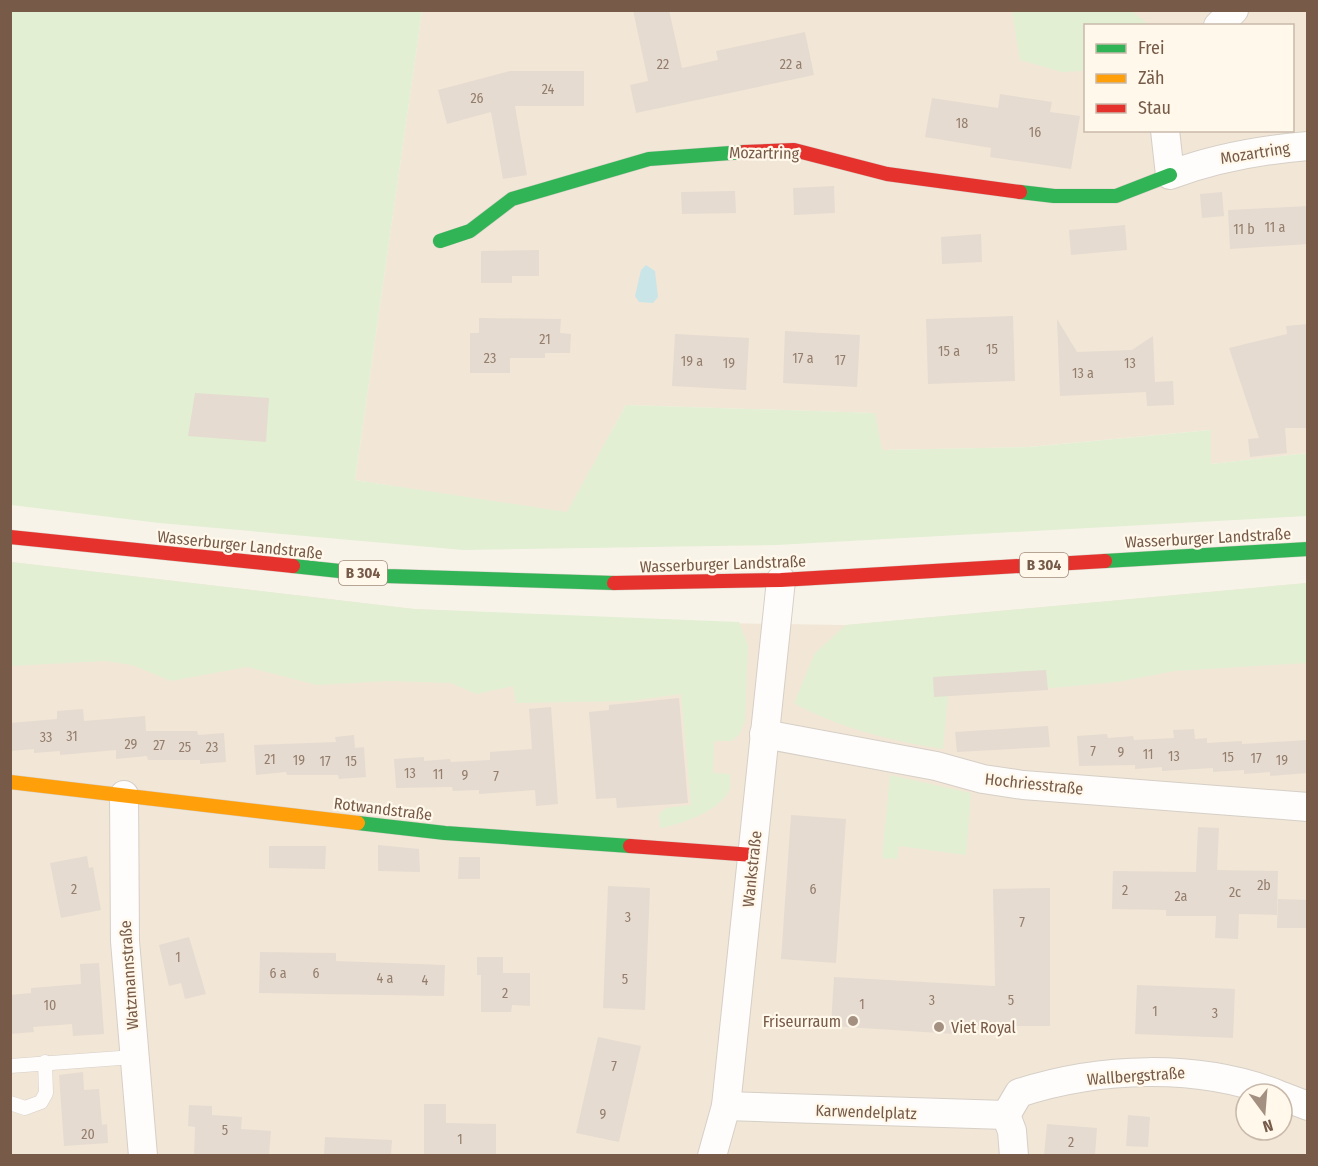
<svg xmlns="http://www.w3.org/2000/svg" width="1318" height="1166" font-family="'Fira Sans Condensed',sans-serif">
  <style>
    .residential { fill: #f2e6d6; fill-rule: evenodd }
    .green { fill: #e2efd3 }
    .water { fill: #cae5e8 }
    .building { fill: #e5dbd0 }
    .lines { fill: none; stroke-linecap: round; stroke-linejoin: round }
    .lane-casing { stroke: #d6cfc6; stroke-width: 15 }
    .street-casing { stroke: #d6cfc6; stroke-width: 30 }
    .fast-casing { stroke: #d7cfc6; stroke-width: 15 }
    .slow-casing { stroke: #d7cfc6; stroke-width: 15 }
    .jam-casing { stroke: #d7cfc6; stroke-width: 15 }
    .lane { stroke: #fefdfc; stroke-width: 14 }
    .street { stroke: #fefdfc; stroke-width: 28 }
    .fast { stroke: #30b455; stroke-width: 14 }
    .slow { stroke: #ff9f0a; stroke-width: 14 }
    .jam { stroke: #e5322d; stroke-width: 14 }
    .poi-dot { fill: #a49080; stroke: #fff8eb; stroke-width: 2 }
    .labels { text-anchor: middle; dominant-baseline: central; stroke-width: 4.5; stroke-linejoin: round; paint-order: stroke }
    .number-label { font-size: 14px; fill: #947d6c }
    .shield { fill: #fff8eb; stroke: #a08a79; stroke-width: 1.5 }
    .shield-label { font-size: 15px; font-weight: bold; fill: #775b48 }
    .street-label { font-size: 16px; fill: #775b48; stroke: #fff8eb }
    .poi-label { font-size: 16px; fill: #775b48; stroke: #fff8eb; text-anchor: end }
  </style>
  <rect width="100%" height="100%" fill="#f8f3e9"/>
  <g class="residential">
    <path d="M422,11H1307V453L1211,464L1210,430L1028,447L881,450L875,413L626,405L567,513L355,480ZM1086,26H1292V130H1086Z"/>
    <path d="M11,562L414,609L713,623L846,625L1307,583V1155L11,1156ZM1246,1094H1282V1130H1246Z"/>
  </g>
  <g class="green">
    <polygon points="11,10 422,11 355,480 567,512 626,405 875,413 882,450 1029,447 1211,430 1211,464 1308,453 1307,516 777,545 463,550 159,523 11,505"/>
    <polygon points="1012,11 1132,11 1149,25 1086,26 1085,71 1062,72 1020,60"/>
    <path d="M11,562L414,609L739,622L748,646L745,721L739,735L731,741H714L713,773L730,774C730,778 731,784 730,788C723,810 680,825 660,828L659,814L666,808L691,805L681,694L630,701L516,703L513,686L476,694L451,683L387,681L317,685L247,667L171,681L132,665L105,661L11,666Z"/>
    <path d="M1307,583V663L1175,671L1117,682L1051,688L969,676L948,695L943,749C896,742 835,727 794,703L815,653L846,625Z"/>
    <polygon points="890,775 971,793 966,855 899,846 897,859 882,858"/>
  </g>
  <polygon class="water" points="646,265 655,271 658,297 653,303 639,302 635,296 641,270"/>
  <g class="building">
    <polygon points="633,10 669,10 682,68 718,60 716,51 805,32 814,75 636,113 630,85 648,81"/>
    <polygon points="510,71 584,71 584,106 515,106 527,175 503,179 491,112 447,124 438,90"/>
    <polygon points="1000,94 1052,102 1050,112 1080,116 1071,169 990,157 991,148 925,137 932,98 998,108"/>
    <polygon points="834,186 835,213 794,215 793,188"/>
    <polygon points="735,191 736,213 682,214 681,192"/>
    <polygon points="1222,192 1224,216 1202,218 1200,194"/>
    <polygon points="1308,206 1308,244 1230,249 1228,210"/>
    <polygon points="1125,225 1127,250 1071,255 1069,230"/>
    <polygon points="981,234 982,262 942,264 941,237"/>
    <polygon points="539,250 539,276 512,276 512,283 481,283 481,251"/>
    <polygon points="1013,316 1015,381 928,384 926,319"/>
    <polygon points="479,318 561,319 560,333 571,334 570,353 545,353 545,358 510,358 510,373 470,373 470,333 479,333"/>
    <polygon points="1057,319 1077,352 1132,350 1153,336 1155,382 1173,381 1174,405 1147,406 1146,392 1060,396"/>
    <polygon points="1308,324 1308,428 1285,428 1287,453 1250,457 1248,439 1259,438 1229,348 1287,334 1286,326"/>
    <polygon points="785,331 860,335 857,387 783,383"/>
    <polygon points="675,334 749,338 746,390 672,386"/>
    <polygon points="195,393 269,398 266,442 188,436"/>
    <polygon points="1046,670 1048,690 934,697 933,677"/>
    <polygon points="679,698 688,803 617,808 616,798 596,799 589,712 609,710 609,705"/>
    <polygon points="551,707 558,804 536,806 535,790 479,794 479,790 453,791 452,787 396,788 394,759 424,757 424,761 450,759 451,762 490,760 490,752 532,749 529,709"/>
    <polygon points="83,709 84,721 145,716 146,731 197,731 198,735 224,733 226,762 200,764 200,760 148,760 147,756 116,759 116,750 60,755 60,751 34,753 34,749 10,751 10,723 57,719 57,711"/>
    <polygon points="1048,726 1050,747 957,752 955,732"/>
    <polygon points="1194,729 1195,739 1207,738 1207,743 1242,741 1242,744 1308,740 1308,773 1270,776 1270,772 1244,774 1244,770 1213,772 1213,768 1162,771 1162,767 1135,769 1135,765 1079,766 1077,736 1107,734 1108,738 1133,736 1134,740 1174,738 1173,730"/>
    <polygon points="354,735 355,748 364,747 366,777 339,779 338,775 287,775 286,772 256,775 254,745 336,742 335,737"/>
    <polygon points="791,815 846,819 836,963 781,959"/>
    <polygon points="1198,827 1219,828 1217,870 1278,871 1277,915 1239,914 1238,939 1215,938 1216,916 1166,916 1166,910 1112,909 1113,871 1196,872"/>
    <polygon points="378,845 419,849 420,872 378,871"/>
    <polygon points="269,846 326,846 325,869 269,868"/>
    <polygon points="87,856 89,868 93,867 101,910 61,918 50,863"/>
    <polygon points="459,857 480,857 480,879 458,879"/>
    <polygon points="608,886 650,888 645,1010 603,1008"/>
    <polygon points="1050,888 1050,1026 970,1026 970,1035 831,1026 834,977 995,986 993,889"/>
    <polygon points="1278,899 1308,900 1308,928 1277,928"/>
    <polygon points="189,937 206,994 185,999 181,983 169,986 159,945"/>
    <polygon points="260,952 336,953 336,961 445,965 444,996 259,993"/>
    <polygon points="477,957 503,957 503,973 530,973 530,1006 512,1005 511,1012 481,1012 481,975 477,975"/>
    <polygon points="99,963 104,1034 73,1036 72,1024 33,1027 34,1032 10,1034 10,995 31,993 31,988 81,984 80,964"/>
    <polygon points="1137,985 1235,989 1233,1038 1135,1034"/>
    <polygon points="598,1037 641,1046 619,1142 576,1133"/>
    <polygon points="83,1072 84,1090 99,1089 102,1125 107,1124 108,1143 64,1146 59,1075"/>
    <polygon points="424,1104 446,1104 446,1123 496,1124 496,1155 424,1155"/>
    <polygon points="189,1105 212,1106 212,1115 242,1117 241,1129 271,1131 269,1155 194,1155 195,1127 188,1126"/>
    <polygon points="1128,1115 1150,1117 1148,1147 1126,1146"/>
    <polygon points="1047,1124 1097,1128 1095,1155 1044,1155"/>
    <polygon points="325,1137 392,1140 391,1155 324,1155"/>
  </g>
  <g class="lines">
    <g class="lane-casing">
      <g id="lane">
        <polyline points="10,1066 134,1057"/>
        <polyline points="10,1103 25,1108 41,1102 46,1093 45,1062"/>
      </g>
    </g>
    <g class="street-casing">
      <g id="street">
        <polyline points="1218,26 1234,10"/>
        <path d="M1165,130L1170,175C1215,158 1260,150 1308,146"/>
        <polyline points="764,734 936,766 983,779 1023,785 1308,807"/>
        <polyline points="124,795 125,941 143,1156"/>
        <polyline points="1282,1096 1308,1106"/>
        <polyline points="726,1106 1006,1115"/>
        <path d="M1006,1115L1019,1093C1099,1067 1197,1063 1277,1094"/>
        <polyline points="1006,1115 1012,1131 1014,1156"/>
        <polyline points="712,1156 726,1106 781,580"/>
      </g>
    </g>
    <g class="fast-casing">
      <g id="fast">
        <polyline points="1020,192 1054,196 1116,196 1170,175"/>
        <polyline points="440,241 470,231 512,199 649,159 744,152"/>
        <polyline points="1105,561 1308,549"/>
        <polyline points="293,566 386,576 614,583"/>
        <polyline points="358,823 445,833 630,846"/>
      </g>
    </g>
    <g class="slow-casing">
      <polyline id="slow" points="10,782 358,823"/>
    </g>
    <g class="jam-casing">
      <g id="jam">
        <polyline points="744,152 794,150 887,174 1020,192"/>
        <polyline points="10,537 293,566"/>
        <polyline points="614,583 781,580 1105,561"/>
        <polyline points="630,846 753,855"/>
      </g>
    </g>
    <use href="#lane" class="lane"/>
    <use href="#street" class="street"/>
    <use href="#fast" class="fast"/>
    <use href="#slow" class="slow"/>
    <use href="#jam" class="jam"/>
  </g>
  <g class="poi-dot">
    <circle cx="853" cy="1021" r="6"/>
    <circle cx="939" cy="1027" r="6"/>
  </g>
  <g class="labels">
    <g class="number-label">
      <text x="663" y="64">22</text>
      <text x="791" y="64">22 a</text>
      <text x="548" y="89">24</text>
      <text x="477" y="98">26</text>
      <text x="962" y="123">18</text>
      <text x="1035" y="132">16</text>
      <text x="1275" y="227">11 a</text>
      <text x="1244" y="229">11 b</text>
      <text x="545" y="339">21</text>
      <text x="992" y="349">15</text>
      <text x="949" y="351">15 a</text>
      <text x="490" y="358">23</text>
      <text x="803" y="358">17 a</text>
      <text x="840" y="360">17</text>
      <text x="692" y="361">19 a</text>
      <text x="729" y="363">19</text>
      <text x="1130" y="363">13</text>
      <text x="1083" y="373">13 a</text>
      <text x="72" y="736">31</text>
      <text x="46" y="737">33</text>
      <text x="131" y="744">29</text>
      <text x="159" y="745">27</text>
      <text x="185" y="747">25</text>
      <text x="212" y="747">23</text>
      <text x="1093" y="751">7</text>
      <text x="1121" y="752">9</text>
      <text x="1148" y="754">11</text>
      <text x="1174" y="756">13</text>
      <text x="1228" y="757">15</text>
      <text x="1256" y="758">17</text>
      <text x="270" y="759">21</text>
      <text x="299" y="760">19</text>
      <text x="1282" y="760">19</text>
      <text x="325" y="761">17</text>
      <text x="351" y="761">15</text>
      <text x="410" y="773">13</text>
      <text x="438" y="774">11</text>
      <text x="465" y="775">9</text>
      <text x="496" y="776">7</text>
      <text x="1264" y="885">2b</text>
      <text x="74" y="889">2</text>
      <text x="813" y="889">6</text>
      <text x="1125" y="890">2</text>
      <text x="1235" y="892">2c</text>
      <text x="1181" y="896">2a</text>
      <text x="628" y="917">3</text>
      <text x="1022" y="922">7</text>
      <text x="178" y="957">1</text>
      <text x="278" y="973">6 a</text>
      <text x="316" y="973">6</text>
      <text x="385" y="978">4 a</text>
      <text x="625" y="979">5</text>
      <text x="425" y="980">4</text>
      <text x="505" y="993">2</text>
      <text x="932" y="1000">3</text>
      <text x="1011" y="1000">5</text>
      <text x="862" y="1004">1</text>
      <text x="50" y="1005">10</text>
      <text x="1155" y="1011">1</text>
      <text x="1215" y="1013">3</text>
      <text x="614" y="1066">7</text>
      <text x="603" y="1114">9</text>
      <text x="225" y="1130">5</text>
      <text x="88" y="1134">20</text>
      <text x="460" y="1139">1</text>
      <text x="1071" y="1142">2</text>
    </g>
    <g class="shield">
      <rect x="1020" y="553" width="48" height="24" rx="4.5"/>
      <rect x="339" y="561" width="48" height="24" rx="4.5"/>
    </g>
    <g class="shield-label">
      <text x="1044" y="565">B 304</text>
      <text x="363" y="573">B 304</text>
    </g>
    <g class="street-label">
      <text transform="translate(764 153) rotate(1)">Mozartring</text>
      <text transform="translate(1255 153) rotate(-9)">Mozartring</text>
      <text transform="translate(1208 538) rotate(-3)">Wasserburger Landstraße</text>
      <text transform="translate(240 545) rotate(6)">Wasserburger Landstraße</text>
      <text transform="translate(723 564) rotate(-2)">Wasserburger Landstraße</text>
      <text transform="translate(1034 784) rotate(6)">Hochriesstraße</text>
      <text transform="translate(383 809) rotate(7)">Rotwandstraße</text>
      <text transform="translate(752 869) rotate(-84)">Wankstraße</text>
      <text transform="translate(129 975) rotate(-94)">Watzmannstraße</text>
      <text transform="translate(1136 1076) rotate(-4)">Wallbergstraße</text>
      <text transform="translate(866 1112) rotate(2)">Karwendelplatz</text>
    </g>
    <g class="poi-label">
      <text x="841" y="1021">Friseurraum</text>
      <text x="951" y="1027" text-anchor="start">Viet Royal</text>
    </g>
  </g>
  <rect width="1318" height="1166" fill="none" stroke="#775b48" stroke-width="24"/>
  <rect x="1084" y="24" width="210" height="108" fill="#fff8eb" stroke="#c9b9aa" stroke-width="1.5"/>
  <rect x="1096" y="44" width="30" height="9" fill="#30b455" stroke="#c9b9aa" stroke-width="1.5"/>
  <text x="1138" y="54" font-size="18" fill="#775b48">Frei</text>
  <rect x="1096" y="74" width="30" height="9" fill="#ff9f0a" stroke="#c9b9aa" stroke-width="1.5"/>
  <text x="1138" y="84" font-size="18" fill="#775b48">Zäh</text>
  <rect x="1096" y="104" width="30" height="9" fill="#e5322d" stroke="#c9b9aa" stroke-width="1.5"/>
  <text x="1138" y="114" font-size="18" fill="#775b48">Stau</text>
  <g transform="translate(1264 1112) rotate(164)"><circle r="28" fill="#fff8eb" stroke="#c9b9aa" stroke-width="1.5"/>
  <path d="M0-4.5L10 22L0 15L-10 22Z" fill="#a49080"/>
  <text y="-9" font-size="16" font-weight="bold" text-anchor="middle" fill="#775b48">N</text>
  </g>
</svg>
